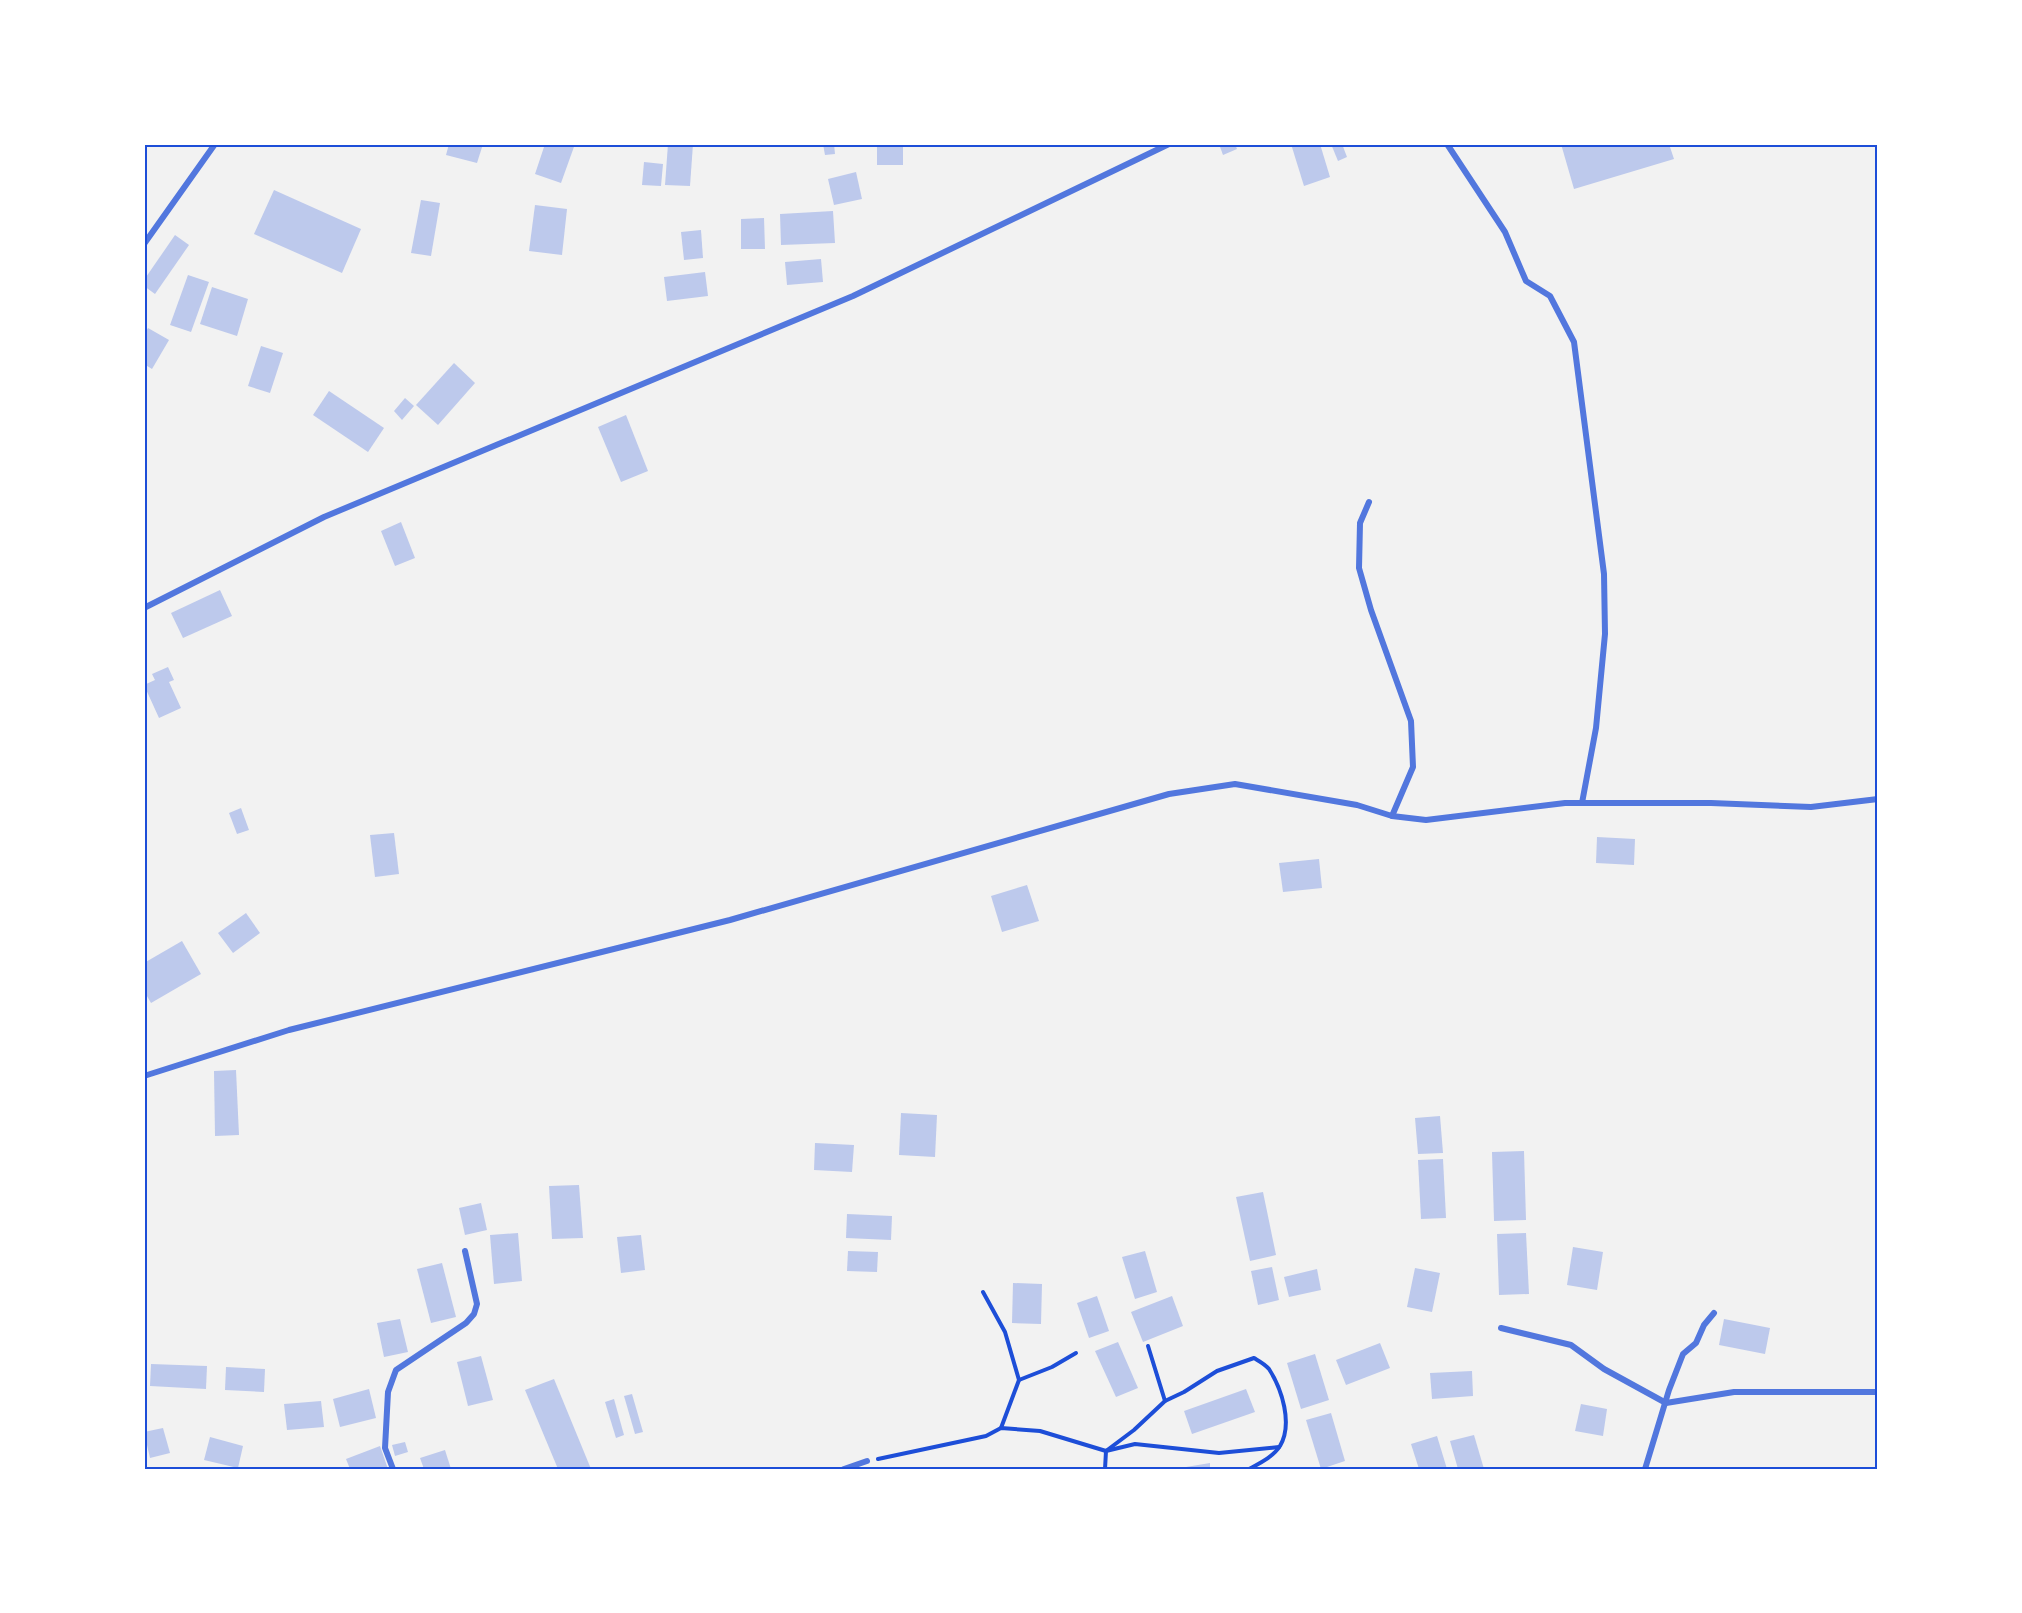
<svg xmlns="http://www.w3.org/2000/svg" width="2022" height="1613" font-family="'Space Grotesk',sans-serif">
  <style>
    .building { fill: #bdc9ec }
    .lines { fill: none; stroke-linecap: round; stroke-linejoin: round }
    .path { stroke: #1d4ed8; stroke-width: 4 }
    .minor { stroke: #5277de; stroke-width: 6 }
    .neatline { fill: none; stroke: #1d4ed8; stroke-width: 2 }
  </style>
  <rect width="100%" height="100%" fill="#f2f2f2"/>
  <g class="building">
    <polygon points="449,144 483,144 477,163 446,155"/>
    <polygon points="545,144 575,144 561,183 535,174"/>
    <polygon points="668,144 693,144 690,186 665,185"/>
    <polygon points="823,144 834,144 835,154 825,155"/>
    <rect x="877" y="144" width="26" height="21"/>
    <polygon points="1219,144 1235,144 1237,149 1223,155"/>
    <polygon points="1291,144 1320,144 1330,177 1304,186"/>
    <polygon points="1331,144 1342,144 1347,157 1338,161"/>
    <polygon points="1561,144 1669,144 1674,159 1574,189"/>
    <polygon points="644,162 663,164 661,186 642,185"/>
    <polygon points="856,172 862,199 834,205 828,179"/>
    <polygon points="274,190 361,229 342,273 254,234"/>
    <polygon points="421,200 440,203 431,256 411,253"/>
    <polygon points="535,205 567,209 562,255 529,251"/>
    <polygon points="833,211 835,243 781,245 780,214"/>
    <polygon points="764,218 765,249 741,249 741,219"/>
    <polygon points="701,230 703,258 684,260 681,232"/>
    <polygon points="175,235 189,245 155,294 144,286 144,280"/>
    <polygon points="821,259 823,282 787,285 785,262"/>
    <polygon points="705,272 708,296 667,301 664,277"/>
    <polygon points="188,275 209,282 191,332 170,325"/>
    <polygon points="212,287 248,299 237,336 200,324"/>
    <polygon points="148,328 169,340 152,369 144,364 144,335"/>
    <polygon points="261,346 283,353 270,393 248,386"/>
    <polygon points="454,363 475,383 438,425 416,405"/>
    <polygon points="329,391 384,428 368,452 313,415"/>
    <polygon points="405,398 414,406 402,420 394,411"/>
    <polygon points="626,415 648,471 621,482 598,427"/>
    <polygon points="401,522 415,558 395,566 381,531"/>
    <polygon points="220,590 232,616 183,638 171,613"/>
    <polygon points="168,667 174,680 169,682 181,708 159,718 144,685 155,680 152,674"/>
    <polygon points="241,808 249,830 237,834 229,813"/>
    <polygon points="394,833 399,874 375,877 370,835"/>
    <polygon points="1597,837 1635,839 1634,865 1596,863"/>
    <polygon points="1319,859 1322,888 1283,892 1279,863"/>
    <polygon points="1027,885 1039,921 1002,932 991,896"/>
    <polygon points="246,913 260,933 233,953 218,933"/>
    <polygon points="182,941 201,974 151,1003 144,991 144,963"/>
    <polygon points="236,1070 239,1135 215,1136 214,1071"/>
    <polygon points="901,1113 937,1115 935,1157 899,1155"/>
    <polygon points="1440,1116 1443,1153 1418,1154 1415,1118"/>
    <polygon points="815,1143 854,1145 852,1172 814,1170"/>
    <polygon points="1524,1151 1526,1220 1494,1221 1492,1152"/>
    <polygon points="1443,1159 1446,1218 1421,1219 1418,1160"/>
    <polygon points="579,1185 583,1238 552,1239 549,1186"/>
    <polygon points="1263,1192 1276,1255 1250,1261 1236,1197"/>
    <polygon points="481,1203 487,1230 465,1235 459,1208"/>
    <polygon points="847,1214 892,1216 891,1240 846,1238"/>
    <polygon points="518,1233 522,1281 494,1284 490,1235"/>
    <polygon points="1526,1233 1529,1294 1499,1295 1497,1234"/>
    <polygon points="641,1235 645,1270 621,1273 617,1237"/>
    <polygon points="1573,1247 1603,1252 1597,1290 1567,1285"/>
    <polygon points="848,1251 878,1252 877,1272 847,1271"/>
    <polygon points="1145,1251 1157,1292 1135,1299 1122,1257"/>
    <polygon points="442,1263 456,1317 431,1323 417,1269"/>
    <polygon points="1272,1267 1279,1300 1258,1305 1251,1271"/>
    <polygon points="1415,1268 1440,1273 1432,1312 1407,1307"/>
    <polygon points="1317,1269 1321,1290 1289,1297 1284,1277"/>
    <polygon points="1013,1283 1042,1284 1041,1324 1012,1323"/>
    <polygon points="1097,1296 1109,1331 1089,1338 1077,1303"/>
    <polygon points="1172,1296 1183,1326 1143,1342 1131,1312"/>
    <polygon points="400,1319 408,1352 384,1357 377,1323"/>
    <polygon points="1724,1319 1770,1328 1765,1354 1719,1345"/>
    <polygon points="1118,1342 1138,1388 1116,1397 1095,1351"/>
    <polygon points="1380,1343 1390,1368 1346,1385 1336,1360"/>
    <polygon points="1315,1354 1329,1400 1301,1409 1287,1363"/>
    <polygon points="481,1356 493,1400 468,1406 457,1362"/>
    <polygon points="151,1364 207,1366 206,1389 150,1386"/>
    <polygon points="226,1367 265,1369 264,1392 225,1390"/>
    <polygon points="1472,1371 1473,1396 1432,1399 1430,1373"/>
    <polygon points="554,1379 591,1469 558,1469 525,1390"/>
    <polygon points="369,1389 376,1418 340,1427 333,1399"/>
    <polygon points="1246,1389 1255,1412 1192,1434 1184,1411"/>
    <polygon points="632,1394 643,1432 635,1434 624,1396"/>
    <polygon points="614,1399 624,1435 616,1438 605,1402"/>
    <polygon points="321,1401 324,1427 287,1430 284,1404"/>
    <polygon points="1581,1404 1607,1409 1603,1436 1575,1431"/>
    <polygon points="1331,1413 1345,1461 1321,1469 1306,1420"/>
    <polygon points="163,1428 170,1453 150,1458 144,1432"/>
    <polygon points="1474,1435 1484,1469 1458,1469 1450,1441"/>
    <polygon points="1437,1436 1447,1469 1419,1469 1411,1444"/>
    <polygon points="210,1437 243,1446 238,1468 204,1460"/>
    <polygon points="405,1442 408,1452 395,1456 392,1445"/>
    <polygon points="380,1446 388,1469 350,1469 346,1459"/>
    <polygon points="445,1450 451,1469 424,1469 420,1458"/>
    <polygon points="1210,1463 1210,1469 1186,1469 1186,1467"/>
  </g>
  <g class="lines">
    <g class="path">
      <polyline points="983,1292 1005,1332 1019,1380 1001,1428"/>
      <polyline points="1148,1346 1165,1401"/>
      <polyline points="1019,1380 1052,1367 1076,1353"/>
      <path d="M878,1459L986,1436L1001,1428L1040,1431L1106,1451L1134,1430L1165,1401L1184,1392L1217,1371L1254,1358C1259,1361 1265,1364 1269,1369C1282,1389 1293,1424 1280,1446C1273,1457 1260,1463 1249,1469"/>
      <polyline points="1105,1469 1106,1451 1135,1444 1219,1453 1279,1447"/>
    </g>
    <g class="minor">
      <polyline points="1447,144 1505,232 1526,281 1550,296 1574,342 1604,574 1605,634 1596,728 1582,803"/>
      <polyline points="144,244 215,144"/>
      <polyline points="1369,502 1360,523 1359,568 1371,610 1411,721 1413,767 1392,816"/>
      <polyline points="144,608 324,517 853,296 1169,144"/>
      <polyline points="144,1076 289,1030 730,920 1169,794 1235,784 1357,805 1392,816 1426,820 1565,803 1711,803 1811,807 1878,799"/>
      <polyline points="1501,1328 1571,1345 1604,1369 1666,1403 1734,1392 1878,1392"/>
      <polyline points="393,1469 385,1448 388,1392 396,1370 466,1323 474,1314 477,1304 465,1251"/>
      <polyline points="844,1469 867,1461"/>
      <polyline points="1645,1469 1669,1390 1683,1354 1696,1343 1704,1325 1714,1313"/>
    </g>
  </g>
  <rect width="2022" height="1613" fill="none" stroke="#ffffff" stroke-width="291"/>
  <rect x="146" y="146" width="1730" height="1322" class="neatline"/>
</svg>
